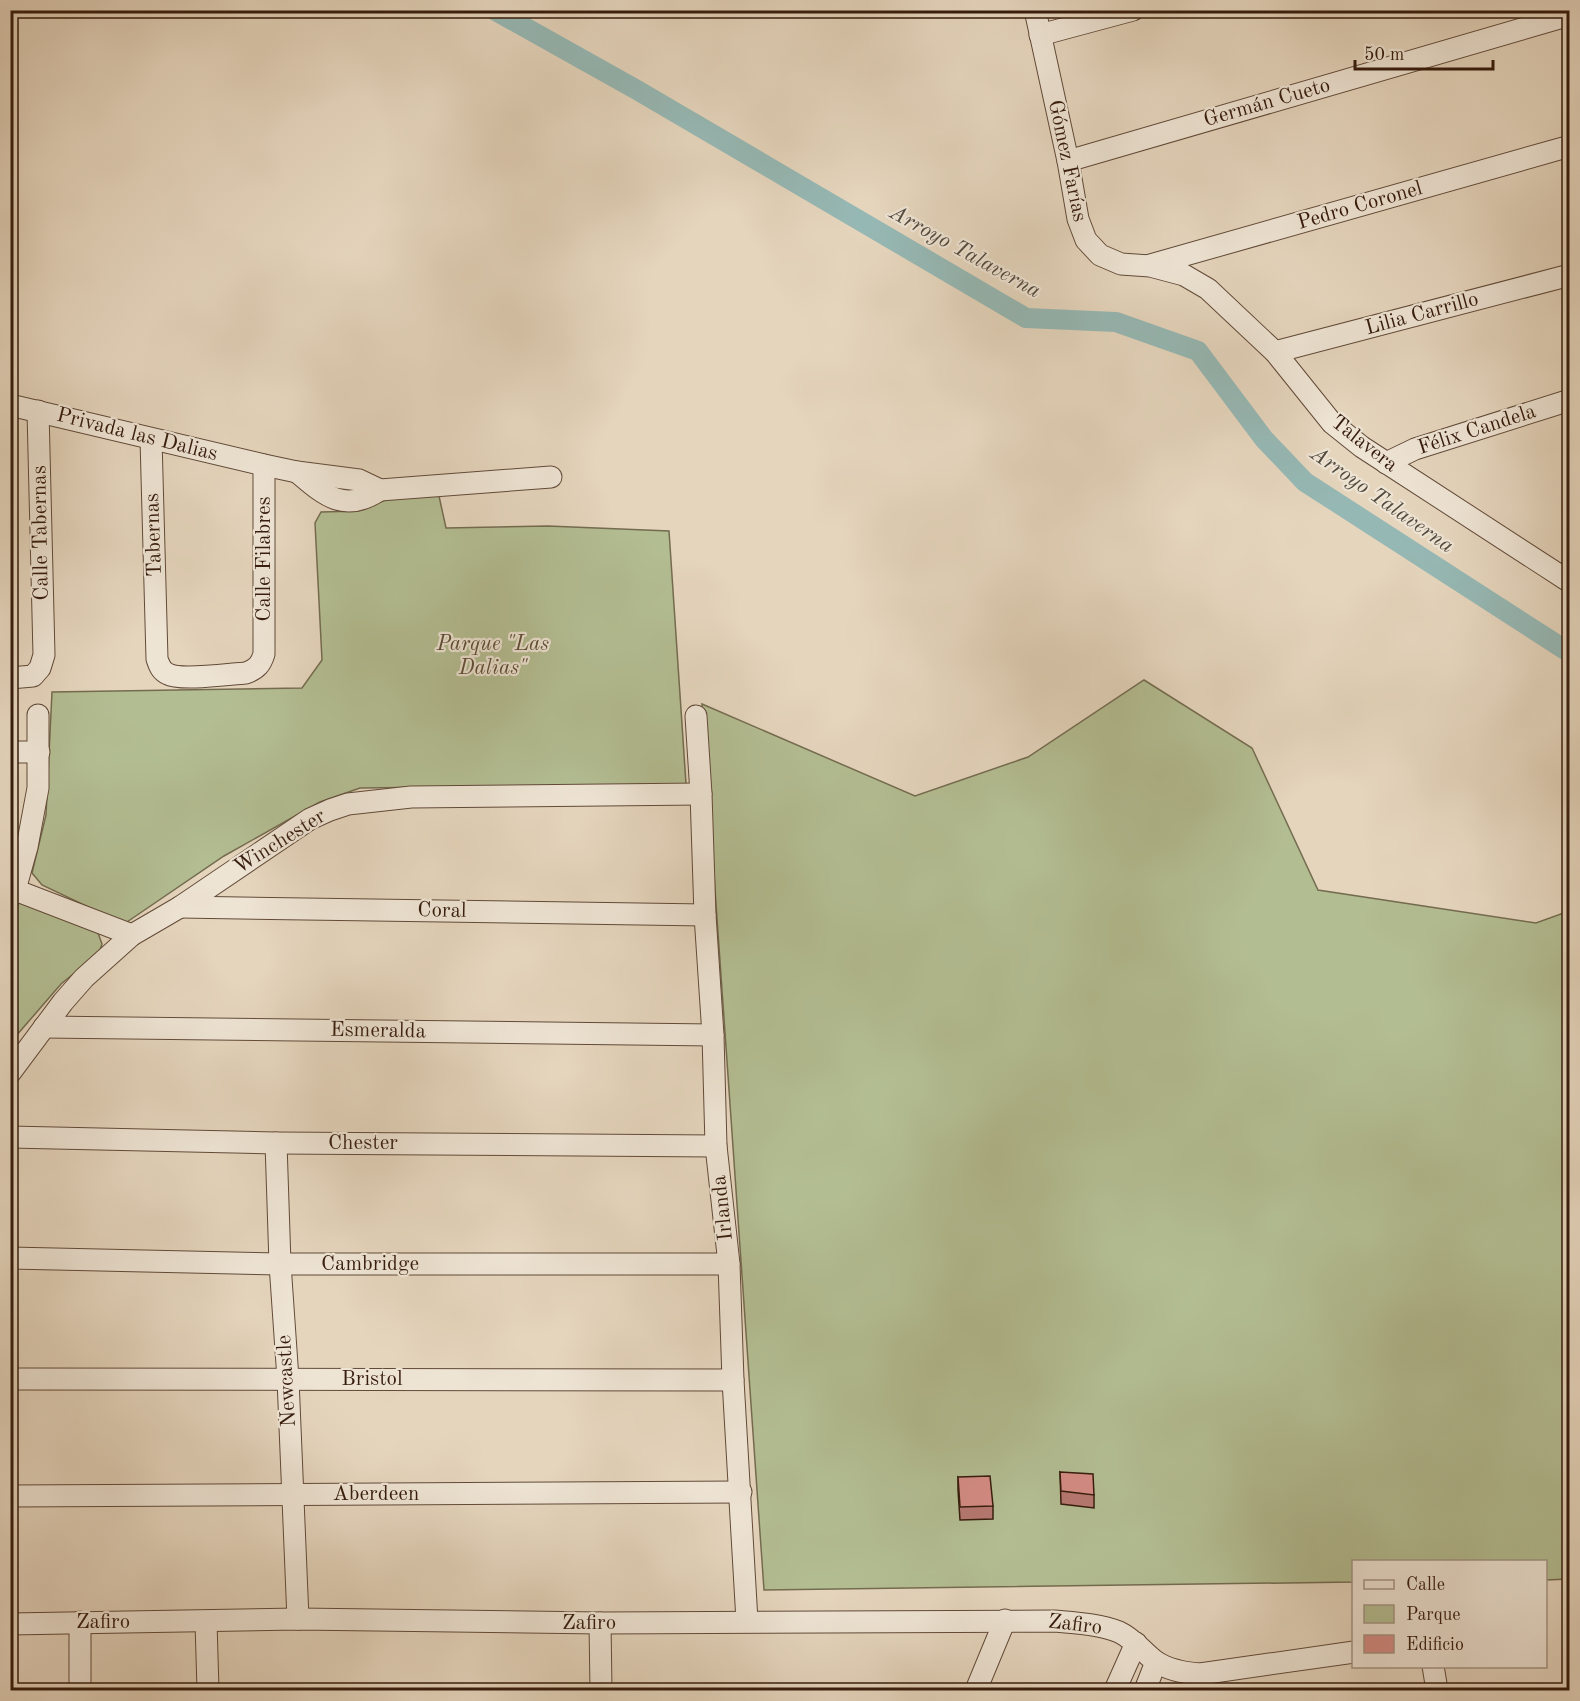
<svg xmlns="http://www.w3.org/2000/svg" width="1580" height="1701" font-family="'Old Standard TT',serif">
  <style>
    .green { fill: #b3bd92; stroke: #746c50; stroke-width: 1.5 }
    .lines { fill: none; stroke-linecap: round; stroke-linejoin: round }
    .canal { stroke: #96b8b4; stroke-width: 20 }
    .street-casing { stroke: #624a39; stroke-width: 23 }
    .street { stroke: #eee4d4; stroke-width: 21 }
    .wall { fill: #b77872; stroke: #361c0d; stroke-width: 1.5 }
    .building { fill: #d58c85; stroke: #361c0d; stroke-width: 1.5 }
    .labels { text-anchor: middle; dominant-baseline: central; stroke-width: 4.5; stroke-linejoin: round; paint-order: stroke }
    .street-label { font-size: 21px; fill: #361c0d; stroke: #eee4d4 }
    .park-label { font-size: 21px; font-style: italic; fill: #5c4c35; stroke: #eee4d4 }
    .water-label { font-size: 22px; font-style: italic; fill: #534b3f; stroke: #eee4d4 }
  </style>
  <rect width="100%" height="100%" fill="#e5d5bd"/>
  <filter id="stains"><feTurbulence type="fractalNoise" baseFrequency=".00333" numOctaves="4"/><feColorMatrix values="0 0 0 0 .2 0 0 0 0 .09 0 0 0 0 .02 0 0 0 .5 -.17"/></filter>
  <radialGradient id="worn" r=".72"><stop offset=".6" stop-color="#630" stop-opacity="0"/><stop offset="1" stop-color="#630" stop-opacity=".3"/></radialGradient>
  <g class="green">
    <polygon points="439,496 446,528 548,526 669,531 686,784 360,788 320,802 224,856 124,924 42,885 32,873 46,815 52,692 302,688 322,660 315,523 321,512 358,511 388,499"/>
    <polygon points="1144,680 1252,748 1318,890 1536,923 1569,911 1569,1579 1546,1580 1546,1562 1354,1562 1353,1582 764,1590 702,704 915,796 1028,757"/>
    <polygon points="19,901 98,933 102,944 99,953 61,984 16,1036 11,1045 11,915"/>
  </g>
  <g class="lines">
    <polyline class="canal" points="494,10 637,90 1026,318 1116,322 1198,351 1264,439 1305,482 1570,653"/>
    <g class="street-casing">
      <g id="street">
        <polyline points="1035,10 1068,161 1078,219 1086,240 1100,255 1121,264 1150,266 1184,275 1208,289 1275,352 1332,423 1362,447 1570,582"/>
        <polyline points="1040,35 1133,10"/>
        <polyline points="1068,161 1570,15"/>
        <polyline points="1150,265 1570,146"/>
        <polyline points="1275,352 1570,275"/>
        <polyline points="10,405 264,465 297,472 359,480 380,490 551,477"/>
        <path d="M151,439L157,659C159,665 161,671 168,674C181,681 229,674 246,673C257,669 261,664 264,654V465"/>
        <polyline points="1386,463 1415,449 1570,400"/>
        <path d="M297,472C324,495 344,514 380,490"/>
        <polyline points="10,678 33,676 40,668 44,655 38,411"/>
        <polyline points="696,716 701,794 705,915 713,1035 716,1146 729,1264 733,1380 747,1621"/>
        <polyline points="10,752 39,752"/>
        <polyline points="15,890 132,935"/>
        <polyline points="10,897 15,890 27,847 38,788 38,715"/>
        <polyline points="180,907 705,915"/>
        <polyline points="44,1027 713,1035"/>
        <polyline points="10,1073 63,1002 84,978 132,935 180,907 310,819 330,810 348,804 411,797 701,794"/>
        <polyline points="10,1137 276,1143 716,1146"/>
        <polyline points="276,1143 280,1264 288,1379 298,1619"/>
        <polyline points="10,1258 280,1264 729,1264"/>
        <polyline points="10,1379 733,1380"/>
        <polyline points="10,1496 741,1492"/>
        <polyline points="206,1622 208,1690"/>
        <polyline points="600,1623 601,1690"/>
        <path d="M10,1624L298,1619L600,1623L1054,1621C1076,1623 1099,1624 1119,1632C1134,1639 1143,1652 1155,1661C1168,1670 1185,1673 1200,1674L1354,1652"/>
        <polyline points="1433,1666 1437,1690"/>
        <polyline points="80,1690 80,1622"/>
        <polyline points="976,1690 1005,1620"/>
        <polyline points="1115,1690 1136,1643"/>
        <polyline points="1145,1690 1156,1662"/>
      </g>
    </g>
    <use href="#street" class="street"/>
  </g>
  <g class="wall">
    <polygon points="1060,1472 1094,1495 1094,1508 1061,1504"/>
    <polygon points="958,1477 993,1506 993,1519 960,1520 958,1490"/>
  </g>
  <g class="building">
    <polygon points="1060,1472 1093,1474 1094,1495 1061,1491"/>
    <polygon points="990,1476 993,1506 960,1507 958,1477"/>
  </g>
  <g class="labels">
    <g class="street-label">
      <text transform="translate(1267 103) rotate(-16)">Germán Cueto</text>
      <text transform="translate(1067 161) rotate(78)">Gómez Farías</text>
      <text transform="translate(1360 206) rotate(-16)">Pedro Coronel</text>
      <text transform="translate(1422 314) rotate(-15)">Lilia Carrillo</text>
      <text transform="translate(1477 430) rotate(-18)">Félix Candela</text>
      <text transform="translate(137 435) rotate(14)">Privada las Dalias</text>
      <text transform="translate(1364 444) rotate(38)">Talavera</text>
      <text transform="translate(41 533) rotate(-91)">Calle Tabernas</text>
      <text transform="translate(154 535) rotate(-92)">Tabernas</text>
      <text transform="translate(264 559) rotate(-90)">Calle Filabres</text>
      <text transform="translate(280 842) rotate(-32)">Winchester</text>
      <text transform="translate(442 911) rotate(1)">Coral</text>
      <text transform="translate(378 1031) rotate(1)">Esmeralda</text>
      <text x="363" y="1143">Chester</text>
      <text transform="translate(723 1208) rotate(-96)">Irlanda</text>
      <text x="370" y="1264">Cambridge</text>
      <text x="372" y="1379">Bristol</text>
      <text transform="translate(287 1381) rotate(-93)">Newcastle</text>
      <text x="376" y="1494">Aberdeen</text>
      <text x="103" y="1622">Zafiro</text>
      <text x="589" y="1623">Zafiro</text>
      <text transform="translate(1075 1625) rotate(7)">Zafiro</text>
    </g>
    <g class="park-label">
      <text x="493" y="644">Parque "Las<tspan x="493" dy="24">Dalias"</tspan></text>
    </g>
    <g class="water-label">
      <text transform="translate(965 252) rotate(29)">Arroyo Talaverna</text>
      <text transform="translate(1382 500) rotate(35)">Arroyo Talaverna</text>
    </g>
  </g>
  <rect width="1580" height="1701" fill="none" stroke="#e5d5bd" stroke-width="36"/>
  <rect x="12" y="12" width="1556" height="1677" fill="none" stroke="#361c0d" stroke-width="3"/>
  <rect x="18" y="18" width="1544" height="1665" fill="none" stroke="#361c0d" stroke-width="1.5"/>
  <rect x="1352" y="1560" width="195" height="108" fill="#eee4d4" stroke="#a49484" stroke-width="1.5"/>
  <rect x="1364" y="1580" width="30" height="9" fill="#eee4d4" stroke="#a49484" stroke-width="1.5"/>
  <text x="1406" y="1590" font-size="18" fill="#361c0d">Calle</text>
  <rect x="1364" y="1605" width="30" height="18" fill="#b3bd92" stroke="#a49484" stroke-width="1.5"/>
  <text x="1406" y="1620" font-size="18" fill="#361c0d">Parque</text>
  <rect x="1364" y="1635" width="30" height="18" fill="#d58c85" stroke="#a49484" stroke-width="1.5"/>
  <text x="1406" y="1650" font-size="18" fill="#361c0d">Edificio</text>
  <path d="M1355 60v9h138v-9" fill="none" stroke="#361c0d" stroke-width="3"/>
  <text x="1364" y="60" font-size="18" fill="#361c0d" stroke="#eee4d4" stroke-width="4.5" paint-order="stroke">50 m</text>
  <rect width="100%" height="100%" filter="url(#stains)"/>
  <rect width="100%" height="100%" fill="url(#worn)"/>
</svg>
